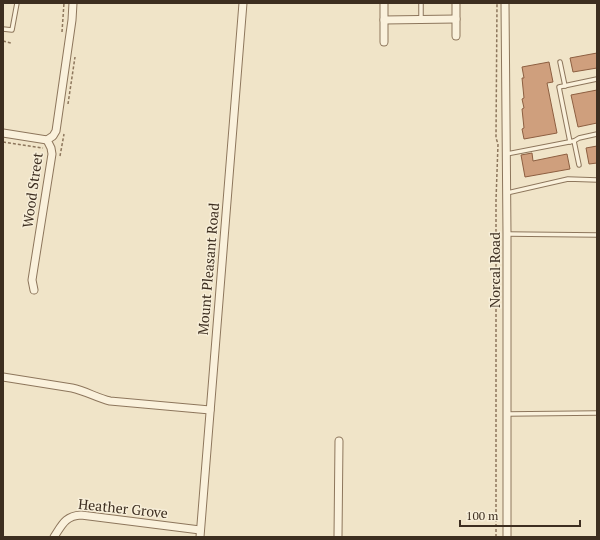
<svg xmlns="http://www.w3.org/2000/svg" width="600" height="540" font-family="'PT Serif',serif">
  <style>
    .building { fill: #cf9f7d; stroke: #8d5f41 }
    .lines { fill: none; stroke-linecap: round; stroke-linejoin: round }
    .service-casing { stroke: #8d765c; stroke-width: 5.5 }
    .minor-casing { stroke: #8d765c; stroke-width: 9 }
    .path { stroke: #8d765c; stroke-width: 1.5; stroke-dasharray: 3 2; stroke-linecap: butt }
    .service { stroke: #faf1dc; stroke-width: 3.5 }
    .minor { stroke: #faf1dc; stroke-width: 7 }
    .labels { text-anchor: middle; dominant-baseline: central; stroke-width: 3; stroke-linejoin: round; paint-order: stroke }
    .street-label { font-size: 14px; fill: #3d2e20; stroke: #f7eed8 }
  </style>
  <rect width="100%" height="100%" fill="#f0e4c8"/>
  <g class="building">
    <polygon points="597,53 597,68 573,72 570,58"/>
    <polygon points="549,62 553,82 547,83 557,133 524,139 522,129 524,128 522,109 524,108 522,99 524,98 522,78 524,78 522,67"/>
    <polygon points="597,90 597,123 578,127 571,95"/>
    <polygon points="597,146 597,163 589,164 586,148"/>
    <polygon points="532,153 533,161 567,154 570,169 525,177 521,155"/>
  </g>
  <g class="lines">
    <g class="service-casing">
      <g id="service">
        <polyline points="421,3 421,19"/>
        <polyline points="3,29 12,30 17,3"/>
        <polyline points="560,62 565,86"/>
        <polyline points="574,141 579,165"/>
        <polyline points="570,142 559,87 597,79"/>
        <polyline points="507,154 574,141 579,138 597,134"/>
        <polyline points="507,193 568,179 597,180"/>
        <polyline points="507,234 597,235"/>
        <polyline points="507,414 597,413"/>
      </g>
    </g>
    <g class="minor-casing">
      <g id="minor">
        <polyline points="384,3 384,42"/>
        <polyline points="456,3 456,36"/>
        <polyline points="505,3 507,234 507,537"/>
        <polyline points="384,20 456,19"/>
        <polyline points="3,133 47,140"/>
        <polyline points="34,290 32,280 52,154 51,148 47,140 53,136 56,131 72,20 73,3"/>
        <path d="M3,377L72,388C86,391 97,398 110,401L210,410"/>
        <path d="M54,537C62,525 65,516 81,515L200,530"/>
        <polyline points="200,537 243,3"/>
        <polyline points="338,537 339,441"/>
      </g>
    </g>
    <g class="path">
      <polyline points="62,32 64,3"/>
      <polyline points="3,41 11,43"/>
      <polyline points="68,104 75,57"/>
      <polyline points="3,142 43,148"/>
      <polyline points="60,156 64,134"/>
      <polyline points="496,537 496,200 498,144 496,138 497,3"/>
    </g>
    <use href="#service" class="service"/>
    <use href="#minor" class="minor"/>
  </g>
  <g class="labels">
    <g class="street-label">
      <text transform="translate(32 190) rotate(-82)">Wood Street</text>
      <text transform="translate(208 269) rotate(-85)">Mount Pleasant Road</text>
      <text transform="translate(494 270) rotate(-90)">Norcal Road</text>
      <text transform="translate(123 508) rotate(6)">Heather Grove</text>
    </g>
  </g>
  <rect width="600" height="540" fill="none" stroke="#3d2e20" stroke-width="8"/>
  <path d="M460 520v6h120v-6" fill="none" stroke="#3d2e20" stroke-width="2"/>
  <text x="466" y="520" font-size="12" fill="#3d2e20" stroke="#f7eed8" stroke-width="3" paint-order="stroke">100 m</text>
</svg>
